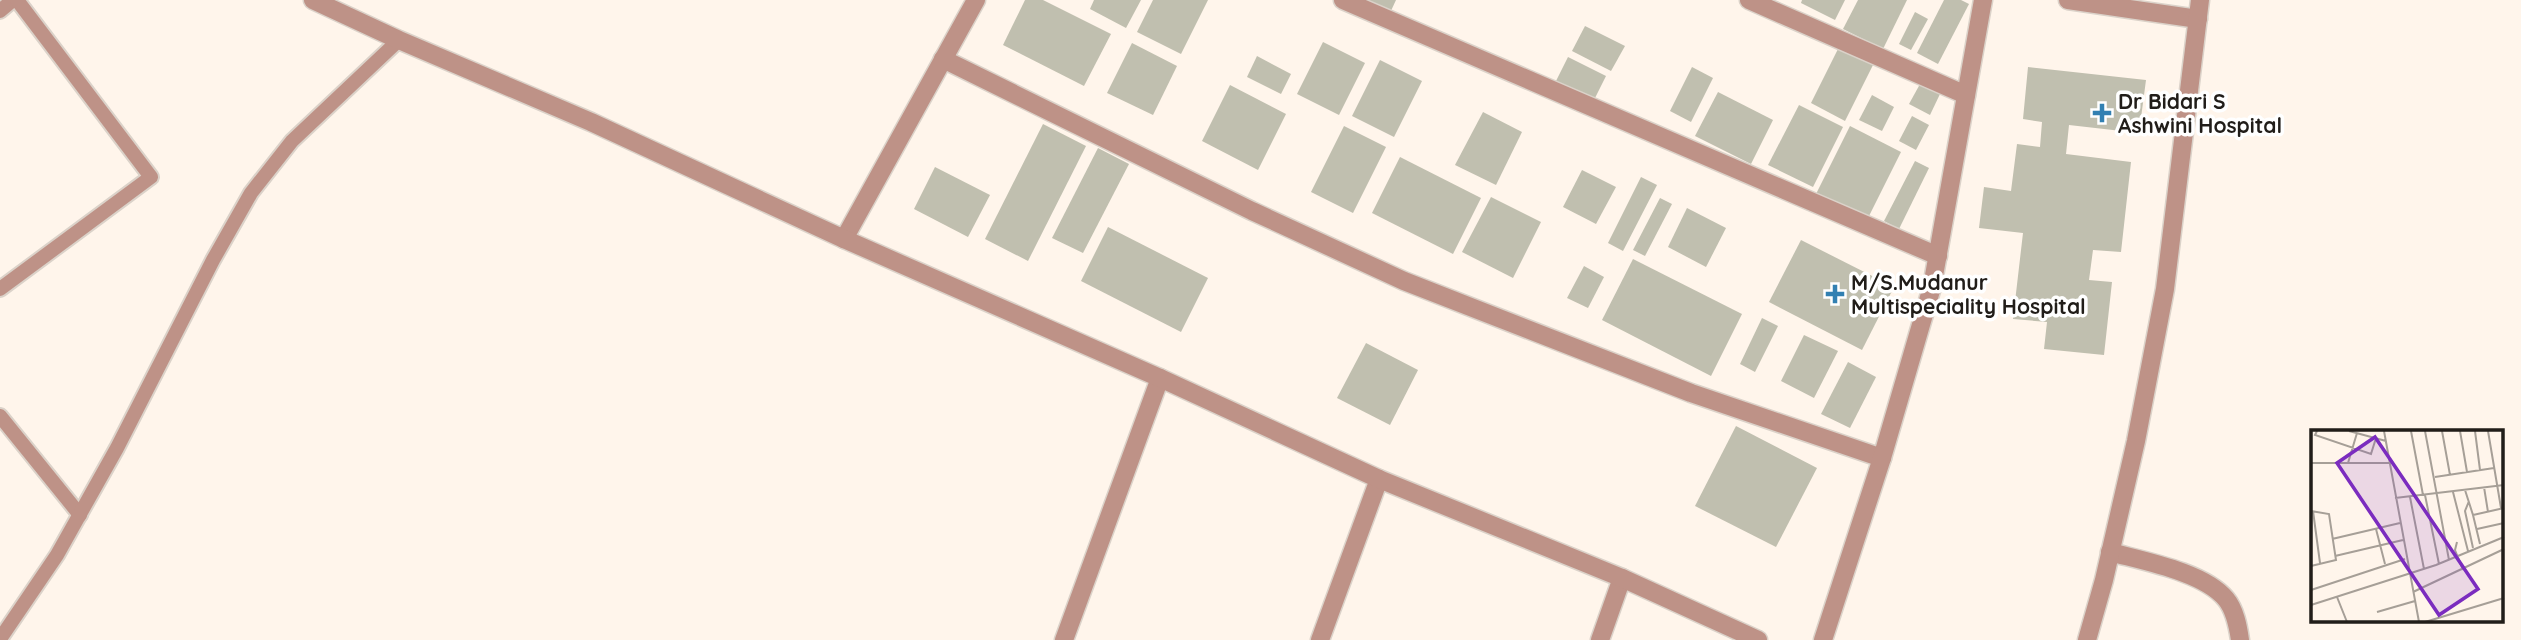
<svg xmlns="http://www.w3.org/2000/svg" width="2521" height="640" font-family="Quicksand,sans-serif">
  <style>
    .building { fill: #c0bfaf }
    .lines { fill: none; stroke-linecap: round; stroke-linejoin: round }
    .service-casing { stroke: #dbd2c9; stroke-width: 18 }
    .minor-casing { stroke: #dbd2c9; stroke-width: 21 }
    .tertiary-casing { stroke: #dbd2c9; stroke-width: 21 }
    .service { stroke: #be9287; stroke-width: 14 }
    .minor { stroke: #be9287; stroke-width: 18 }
    .tertiary { stroke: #be9287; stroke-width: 18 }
    .poi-dot { fill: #3280b2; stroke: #fff; stroke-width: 2.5 }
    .labels { text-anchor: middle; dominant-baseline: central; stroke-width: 7; stroke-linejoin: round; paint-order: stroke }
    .poi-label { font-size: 21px; font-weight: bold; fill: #211d19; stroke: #fff; text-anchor: start }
    .inset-road { fill: none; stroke: #a69f97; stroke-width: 2 }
    .view { fill: #7b2cbf; fill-opacity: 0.15; stroke: #7b2cbf; stroke-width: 3.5 }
    .inset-edge { fill: none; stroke: #211d19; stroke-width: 3.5 }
  </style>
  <rect width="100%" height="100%" fill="#fff5eb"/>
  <g class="building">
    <polygon points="1025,0 1043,0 1111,34 1084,86 1003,45"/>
    <polygon points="1094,0 1141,0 1126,28 1090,9"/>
    <polygon points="1153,0 1208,0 1181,54 1137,32"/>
    <polygon points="1364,0 1396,0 1390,13"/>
    <polygon points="1802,0 1845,0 1835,20 1801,3"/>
    <polygon points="1858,0 1907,0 1883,49 1843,29"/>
    <polygon points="1944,0 1961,0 1969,4 1938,64 1917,53"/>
    <polygon points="1915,12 1928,19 1911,50 1899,44"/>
    <polygon points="1585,26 1625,46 1611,71 1572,51"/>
    <polygon points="1323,42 1365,63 1339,115 1297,94"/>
    <polygon points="1132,43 1177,66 1153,115 1107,93"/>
    <polygon points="1840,45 1874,63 1845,121 1811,103"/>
    <polygon points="1257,56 1291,74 1281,94 1247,77"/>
    <polygon points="1568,57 1606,76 1594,100 1556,81"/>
    <polygon points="1380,60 1422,81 1394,137 1352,116"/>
    <polygon points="1692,67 1713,78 1691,122 1670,111"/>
    <polygon points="2028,67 2146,80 2139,133 2069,125 2066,154 2131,162 2121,252 2093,250 2089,280 2112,282 2104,355 2044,349 2047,322 2013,319 2023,233 1979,228 1984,187 2011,191 2017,144 2040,147 2042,122 2023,119"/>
    <polygon points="1920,84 1940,94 1930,115 1909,104"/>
    <polygon points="1230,85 1286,114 1258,170 1202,141"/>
    <polygon points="1718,92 1773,120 1751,164 1695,136"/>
    <polygon points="1872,95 1894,107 1882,131 1859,120"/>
    <polygon points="1799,105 1843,127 1813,187 1768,165"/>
    <polygon points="1483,112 1522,132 1496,185 1455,165"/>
    <polygon points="1912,116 1929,125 1916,150 1899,141"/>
    <polygon points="1043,124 1086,146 1028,261 985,239"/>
    <polygon points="1344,126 1386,147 1353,213 1311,192"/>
    <polygon points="1850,126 1901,152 1866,222 1815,196"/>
    <polygon points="1098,148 1129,164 1083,253 1052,238"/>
    <polygon points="1400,157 1481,198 1453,254 1372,213"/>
    <polygon points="1915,161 1929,168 1899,229 1884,221"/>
    <polygon points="935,167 990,195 968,237 914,209"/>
    <polygon points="1582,170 1616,187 1596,224 1563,207"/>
    <polygon points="1641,177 1657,185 1623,251 1608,243"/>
    <polygon points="1491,197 1541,222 1513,278 1462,252"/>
    <polygon points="1660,198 1672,204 1645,256 1633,250"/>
    <polygon points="1687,208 1726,228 1706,267 1668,247"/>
    <polygon points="1108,227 1208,278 1181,332 1081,281"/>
    <polygon points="1801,240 1894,287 1862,350 1769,302"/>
    <polygon points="1633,259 1742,314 1711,376 1602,320"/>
    <polygon points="1584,266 1604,277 1588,308 1567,298"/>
    <polygon points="1762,318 1778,326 1755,372 1740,364"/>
    <polygon points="1804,335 1838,351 1814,398 1781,381"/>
    <polygon points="1366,343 1418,370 1390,425 1337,398"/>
    <polygon points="1848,362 1876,377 1850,428 1821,414"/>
    <polygon points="1736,426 1817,468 1776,547 1695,506"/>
  </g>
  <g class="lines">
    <g class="service-casing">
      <g id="service">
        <polyline points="0,11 13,0"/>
        <polyline points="0,289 151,177 17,0"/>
        <polyline points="0,416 80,515"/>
        <polyline points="0,639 57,555 117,448 213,260 251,193 292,141 399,40"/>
      </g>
    </g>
    <g class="minor-casing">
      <g id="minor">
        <polyline points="1343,0 1938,256"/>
        <polyline points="1749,0 1966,95"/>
        <polyline points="2068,0 2198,19"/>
        <polyline points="943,59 1252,211 1404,281 1691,393 1882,458"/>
        <polyline points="844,239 976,0"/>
        <path d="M2110,552C2143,561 2204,572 2226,599C2235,610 2238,626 2240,640"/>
        <polyline points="1064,640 1160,378"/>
        <polyline points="1320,640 1379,479"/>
        <polyline points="1600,640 1622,578"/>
        <polyline points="1823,640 1882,458 1932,287 1983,0"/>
        <polyline points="2087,640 2104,580 2136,441 2165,289 2200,0"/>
      </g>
    </g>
    <g class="tertiary-casing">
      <polyline id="tertiary" points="313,0 399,40 591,122 844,239 1160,378 1379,479 1622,578 1758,640"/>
    </g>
    <use href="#service" class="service"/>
    <use href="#minor" class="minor"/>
    <use href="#tertiary" class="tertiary"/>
  </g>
  <g class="poi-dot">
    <path d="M2098.5 102.5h7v7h7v7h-7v7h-7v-7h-7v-7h7z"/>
    <path d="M1831.5 283.5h7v7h7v7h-7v7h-7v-7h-7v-7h7z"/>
  </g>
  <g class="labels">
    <g class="poi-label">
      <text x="2118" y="101">Dr Bidari S<tspan x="2118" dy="24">Ashwini Hospital</tspan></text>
      <text x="1851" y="282">M/S.Mudanur<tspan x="1851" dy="24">Multispeciality Hospital</tspan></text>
    </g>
  </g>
  <g transform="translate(2311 430)">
    <rect width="192" height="192" fill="#fff5eb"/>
    <path class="inset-road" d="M6,1L4,5L60,24L65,8M38,1L75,11M73,1L108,192M100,1L112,65M114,1L138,130M131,1L139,45M149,1L156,42M164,1L169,40M177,1L190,78M0,33H78M37,33L46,3M124,47L183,38M173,57L177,82M154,60L162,85M142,62L157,121M114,65L128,134M99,67L113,139M84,68L193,55M158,71L154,81L162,118M0,81L18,84L25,130L0,136M2,81L9,133M65,99L74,134M166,99L193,93M21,109L89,93M146,112L144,120L152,140M169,114L162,85L193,78M24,126L92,110M0,160L94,129M102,162L193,119M26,167L36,192M0,175L125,135L193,107M66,182L104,171M114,192L193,168"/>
    <path class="view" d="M64,7L167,159L128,185L26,33Z"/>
    <rect width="192" height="192" class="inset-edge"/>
  </g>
</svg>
